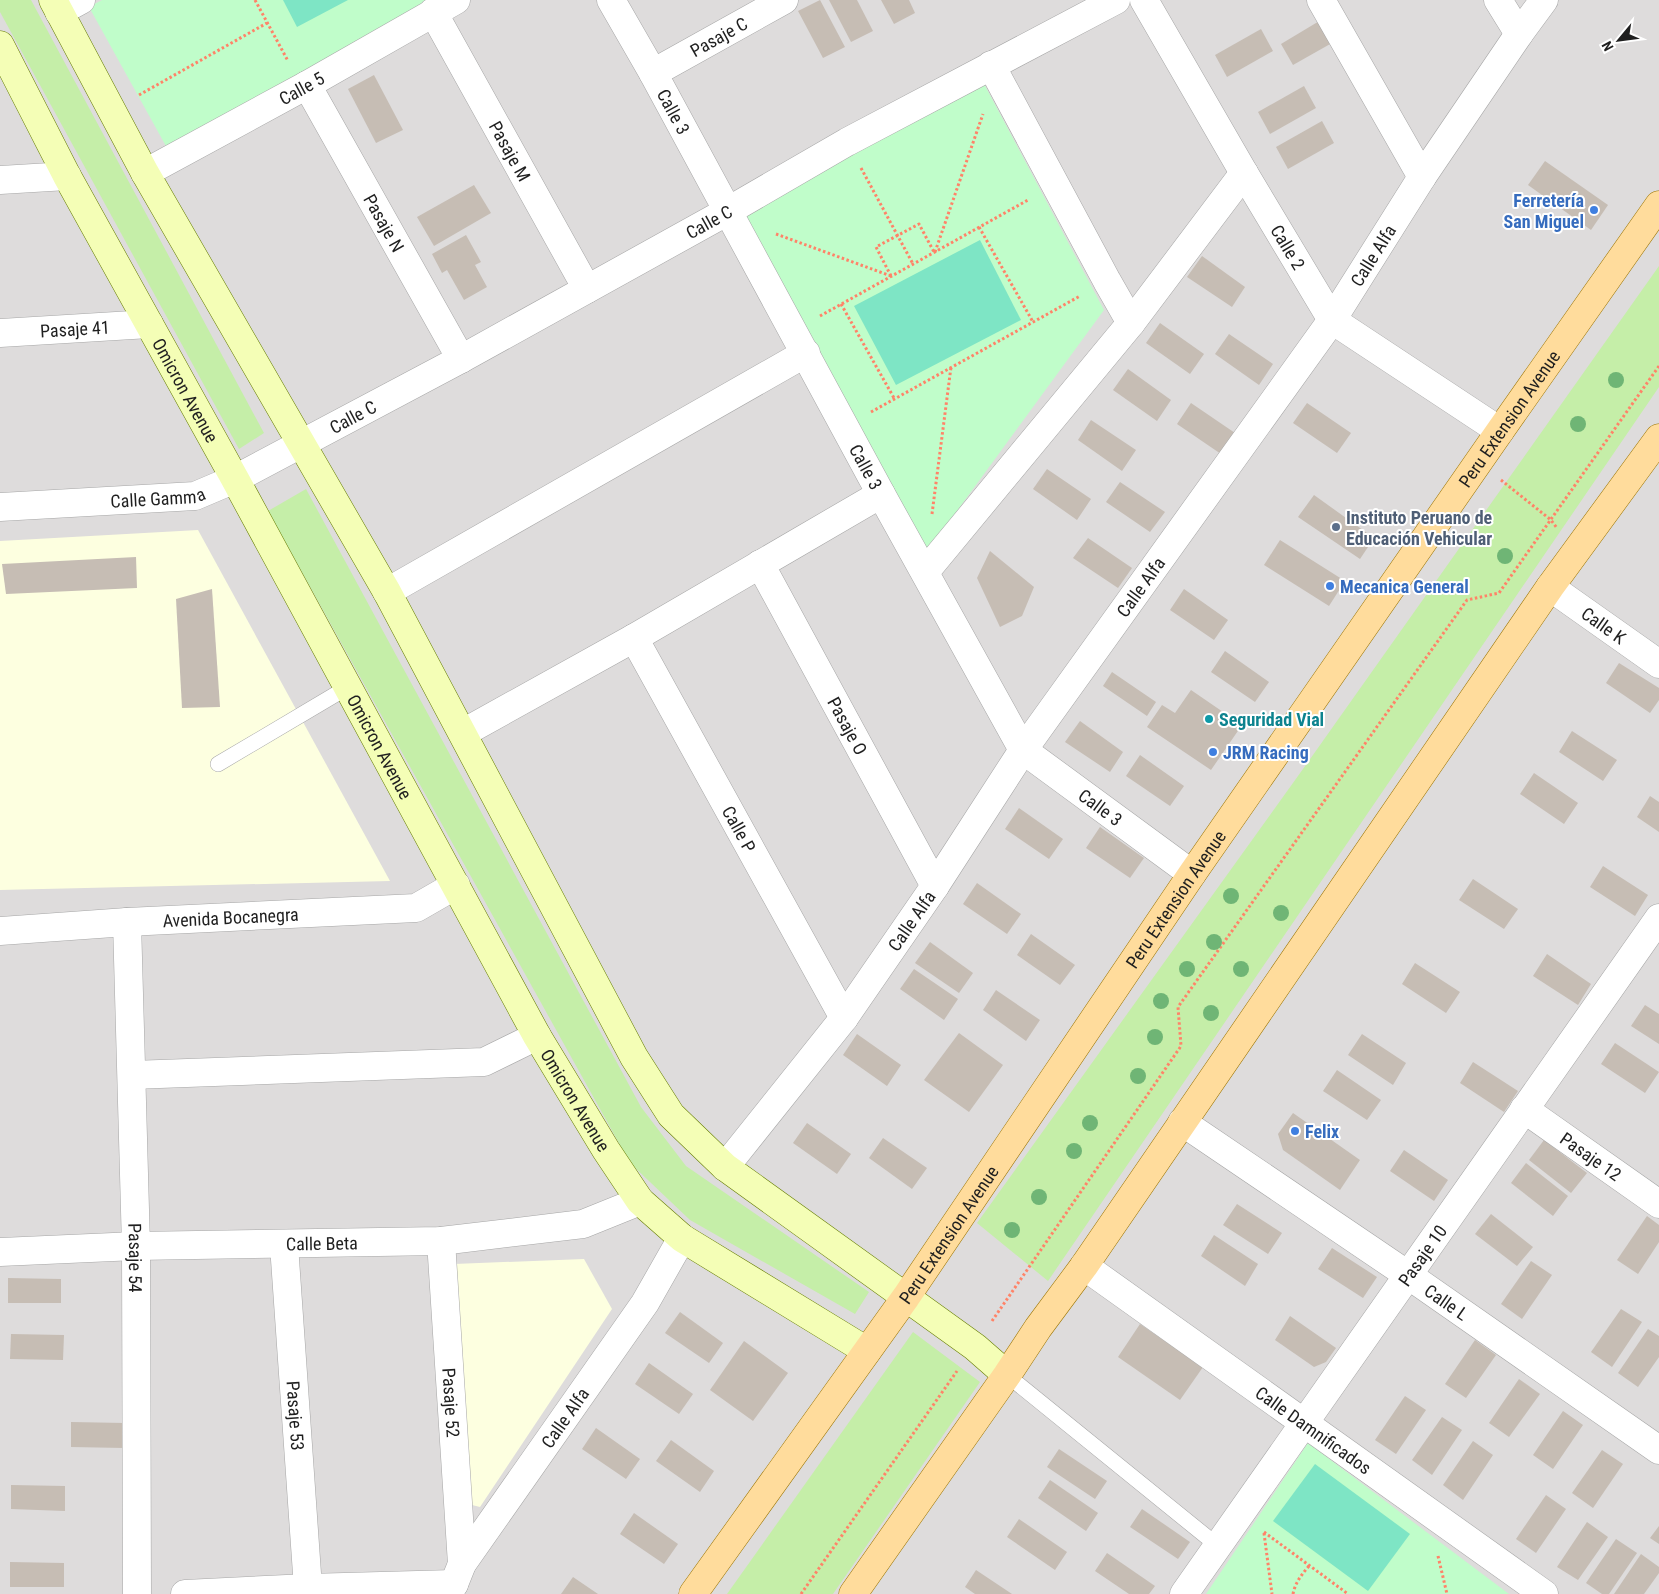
<svg xmlns="http://www.w3.org/2000/svg" width="1659" height="1594" font-family="'Roboto Condensed',sans-serif">
  <style>
    .residential { fill: #dedcdc }
    .education { fill: #fdffe0 }
    .grass { fill: #c5eea8 }
    .park { fill: #c0fdca }
    .pitch { fill: #7ee5c5 }
    .building { fill: #c6bdb4 }
    .lines { fill: none; stroke-linecap: round; stroke-linejoin: round }
    .lane-casing { stroke: #a6a6a6; stroke-width: 16 }
    .street-casing { stroke: #a6a6a6; stroke-width: 29 }
    .secondary-casing { stroke: #657d00; stroke-width: 29 }
    .primary-casing { stroke: #9b7400; stroke-width: 29 }
    .path { stroke: #ff8368; stroke-width: 3; stroke-dasharray: 2.5 2.5; stroke-linecap: butt }
    .lane { stroke: #fff; stroke-width: 15 }
    .street { stroke: #fff; stroke-width: 28 }
    .secondary { stroke: #f4feb6; stroke-width: 28 }
    .primary { stroke: #ffdc9c; stroke-width: 28 }
    .tree { fill: #6fb575 }
    .shop-dot { fill: #3f7fe0; stroke: #fff; stroke-width: 2 }
    .service-dot { fill: #5c6f8a; stroke: #fff; stroke-width: 2 }
    .culture-dot { fill: #0f9aa8; stroke: #fff; stroke-width: 2 }
    .labels { text-anchor: middle; dominant-baseline: central; stroke-width: 4; stroke-linejoin: round; paint-order: stroke }
    .street-label { font-size: 18px; fill: #1f1f1f; stroke: #fff }
    .shop-label { font-size: 18px; font-weight: bold; fill: #366cbe; stroke: #fff; text-anchor: start }
    .service-label { font-size: 18px; font-weight: bold; fill: #4e5e75; stroke: #fff; text-anchor: start }
    .culture-label { font-size: 18px; font-weight: bold; fill: #0d838f; stroke: #fff; text-anchor: start }
  </style>
  <rect width="100%" height="100%" fill="#f1eee5"/>
  <rect class="residential" x="0" y="0" width="1659" height="1594"/>
  <g class="education">
    <polygon points="198,530 390,881 0,890 0,541"/>
    <polygon points="584,1259 612,1309 480,1507 468,1504 454,1264"/>
  </g>
  <g class="grass">
    <polygon points="0,0 31,0 264,433 239,449 0,12"/>
    <polygon points="1659,266 1659,387 1048,1281 977,1223 1308,762"/>
    <polygon points="306,489 641,1107 686,1166 869,1292 855,1314 690,1220 630,1163 268,511"/>
    <polygon points="913,1332 980,1382 833,1594 727,1594"/>
  </g>
  <g class="park">
    <polygon points="102,0 431,0 167,148 89,7"/>
    <polygon points="982,80 1104,310 924,556 737,220"/>
    <polygon points="1308,1443 1509,1594 1206,1594"/>
  </g>
  <g class="pitch">
    <polygon points="283,0 348,0 297,27"/>
    <polygon points="980,240 1021,320 896,385 854,306"/>
    <polygon points="1315,1464 1410,1534 1368,1591 1273,1521"/>
  </g>
  <g class="building">
    <polygon points="820,0 845,47 823,58 798,11"/>
    <polygon points="829,0 857,0 873,31 851,42"/>
    <polygon points="881,0 909,0 915,13 894,24"/>
    <polygon points="1326,17 1339,39 1293,65 1281,44"/>
    <polygon points="1261,29 1273,51 1227,77 1215,55"/>
    <polygon points="374,75 403,130 376,143 348,89"/>
    <polygon points="1304,86 1316,108 1270,134 1258,112"/>
    <polygon points="1322,121 1334,143 1288,169 1276,147"/>
    <polygon points="1545,161 1608,205 1591,230 1528,185"/>
    <polygon points="474,185 491,213 434,246 417,217"/>
    <polygon points="466,235 481,262 475,265 487,287 464,300 447,270 442,273 432,254"/>
    <polygon points="1202,256 1245,287 1232,307 1187,277"/>
    <polygon points="1160,323 1204,354 1190,374 1146,343"/>
    <polygon points="1229,334 1273,364 1259,385 1215,354"/>
    <polygon points="1128,369 1171,400 1157,421 1113,390"/>
    <polygon points="1191,403 1235,433 1221,454 1177,424"/>
    <polygon points="1307,403 1351,433 1337,453 1293,423"/>
    <polygon points="1091,420 1136,450 1122,471 1078,440"/>
    <polygon points="1047,469 1091,499 1077,520 1033,489"/>
    <polygon points="1120,482 1165,512 1150,532 1106,502"/>
    <polygon points="1314,495 1374,538 1360,559 1298,517"/>
    <polygon points="1088,538 1132,568 1118,588 1073,558"/>
    <polygon points="1280,540 1345,581 1329,606 1264,565"/>
    <polygon points="990,551 1034,587 1022,616 1000,627 977,578"/>
    <polygon points="136,557 137,588 6,594 2,564"/>
    <polygon points="212,589 220,707 182,708 176,599"/>
    <polygon points="1184,589 1228,620 1214,640 1170,610"/>
    <polygon points="1225,651 1269,682 1255,702 1211,672"/>
    <polygon points="1619,663 1659,688 1659,700 1650,713 1606,683"/>
    <polygon points="1112,672 1156,702 1147,716 1103,686"/>
    <polygon points="1191,690 1242,725 1211,770 1147,727 1162,705 1175,713"/>
    <polygon points="1080,721 1123,752 1110,772 1065,742"/>
    <polygon points="1572,731 1617,760 1603,781 1559,752"/>
    <polygon points="1140,755 1184,786 1170,806 1126,776"/>
    <polygon points="1534,773 1578,803 1564,824 1520,794"/>
    <polygon points="1650,796 1659,802 1659,832 1637,817"/>
    <polygon points="1019,808 1063,839 1049,859 1005,829"/>
    <polygon points="1100,827 1144,858 1130,878 1086,848"/>
    <polygon points="1603,866 1648,895 1635,916 1590,887"/>
    <polygon points="1473,879 1518,909 1504,929 1459,900"/>
    <polygon points="977,883 1021,914 1007,934 963,904"/>
    <polygon points="1031,934 1075,965 1060,985 1017,955"/>
    <polygon points="930,942 973,973 959,993 915,963"/>
    <polygon points="1547,954 1591,984 1578,1005 1533,976"/>
    <polygon points="1415,963 1460,992 1446,1013 1402,984"/>
    <polygon points="914,969 958,999 944,1020 900,989"/>
    <polygon points="996,990 1040,1020 1026,1041 983,1010"/>
    <polygon points="1645,1005 1659,1014 1659,1044 1631,1026"/>
    <polygon points="959,1033 1003,1065 969,1112 924,1080"/>
    <polygon points="857,1034 901,1065 887,1086 843,1055"/>
    <polygon points="1362,1034 1406,1063 1393,1085 1348,1055"/>
    <polygon points="1615,1043 1659,1072 1645,1093 1601,1064"/>
    <polygon points="1473,1062 1518,1091 1504,1112 1460,1083"/>
    <polygon points="1337,1070 1381,1100 1367,1120 1323,1091"/>
    <polygon points="1293,1113 1360,1160 1340,1190 1283,1150 1278,1134"/>
    <polygon points="807,1123 851,1154 837,1174 793,1143"/>
    <polygon points="883,1138 927,1168 912,1189 869,1158"/>
    <polygon points="1544,1140 1587,1173 1571,1193 1529,1160"/>
    <polygon points="1404,1150 1448,1180 1434,1201 1390,1171"/>
    <polygon points="1526,1163 1568,1196 1553,1216 1511,1183"/>
    <polygon points="1237,1204 1282,1233 1268,1254 1223,1225"/>
    <polygon points="1491,1214 1533,1247 1517,1266 1475,1234"/>
    <polygon points="1647,1216 1659,1225 1659,1242 1638,1274 1617,1260"/>
    <polygon points="1214,1235 1258,1264 1245,1286 1201,1256"/>
    <polygon points="1332,1248 1377,1277 1363,1298 1318,1269"/>
    <polygon points="1531,1261 1552,1275 1522,1319 1501,1304"/>
    <polygon points="8,1278 61,1279 61,1303 8,1303"/>
    <polygon points="1621,1309 1642,1322 1612,1367 1591,1352"/>
    <polygon points="680,1312 723,1343 709,1363 665,1333"/>
    <polygon points="1290,1316 1336,1348 1326,1362 1314,1367 1275,1340"/>
    <polygon points="1140,1324 1203,1367 1180,1400 1118,1357"/>
    <polygon points="1648,1329 1659,1336 1659,1357 1638,1387 1618,1373"/>
    <polygon points="11,1334 64,1335 63,1360 10,1359"/>
    <polygon points="1475,1340 1496,1355 1466,1398 1445,1384"/>
    <polygon points="744,1341 788,1373 753,1421 710,1390"/>
    <polygon points="649,1363 693,1394 679,1414 635,1384"/>
    <polygon points="1519,1379 1540,1394 1509,1437 1489,1423"/>
    <polygon points="1405,1396 1426,1410 1396,1454 1375,1440"/>
    <polygon points="1563,1411 1583,1425 1553,1469 1533,1455"/>
    <polygon points="1442,1417 1462,1430 1432,1475 1412,1460"/>
    <polygon points="71,1422 125,1423 124,1448 71,1447"/>
    <polygon points="596,1428 640,1459 626,1479 582,1449"/>
    <polygon points="671,1440 714,1471 700,1492 656,1461"/>
    <polygon points="1473,1441 1493,1455 1463,1500 1443,1485"/>
    <polygon points="1059,1449 1107,1481 1095,1499 1047,1467"/>
    <polygon points="1602,1450 1623,1464 1593,1508 1572,1493"/>
    <polygon points="1050,1480 1098,1513 1086,1531 1038,1498"/>
    <polygon points="11,1485 65,1486 65,1511 11,1509"/>
    <polygon points="1546,1495 1566,1509 1536,1553 1516,1539"/>
    <polygon points="1142,1509 1190,1542 1178,1559 1130,1527"/>
    <polygon points="634,1513 678,1544 664,1564 620,1534"/>
    <polygon points="1019,1519 1067,1552 1055,1570 1007,1537"/>
    <polygon points="1587,1522 1608,1537 1578,1580 1557,1567"/>
    <polygon points="1659,1526 1659,1544 1650,1538"/>
    <polygon points="1616,1539 1637,1553 1609,1594 1602,1594 1586,1583"/>
    <polygon points="1107,1553 1155,1586 1149,1594 1129,1594 1095,1571"/>
    <polygon points="1641,1554 1659,1567 1659,1573 1644,1594 1614,1594"/>
    <polygon points="10,1562 64,1563 64,1587 10,1587"/>
    <polygon points="976,1570 1012,1594 975,1594 965,1587"/>
    <polygon points="573,1577 598,1594 561,1594"/>
  </g>
  <g class="lines">
    <g class="lane-casing">
      <g id="lane">
        <polyline points="218,764 348,687"/>
        <polyline points="1007,1375 1218,1546"/>
      </g>
    </g>
    <g class="street-casing">
      <g id="street">
        <path id="s1" d="M611,0L653,73L881,494L1023,750L1192,874"/>
        <path id="s2" d="M1144,0L1244,173L1332,320L1500,431"/>
        <polyline points="1321,0 1422,177"/>
        <polyline points="1498,0 1519,34"/>
        <polyline points="59,12 81,0"/>
        <path id="s3" d="M433,12L587,289"/>
        <polyline points="991,65 1107,281 1131,323"/>
        <path id="s4" d="M653,73L784,0"/>
        <path id="s5" d="M307,85L461,359"/>
        <path id="s6" d="M145,173L307,85L456,0"/>
        <polyline points="0,180 67,176"/>
        <path id="s7" d="M0,333L149,324"/>
        <path id="s8" d="M0,507L195,496L235,479L461,359L728,211L847,142L1116,0"/>
        <path id="s9" d="M760,564L935,886"/>
        <polyline points="925,572 1131,323 1244,173"/>
        <path id="s10" d="M1550,587L1659,664"/>
        <polyline points="387,592 806,353"/>
        <path id="s11" d="M634,638L844,1018"/>
        <polyline points="463,733 634,638 881,494"/>
        <path id="s12" d="M127,922L136,1246L137,1594"/>
        <path id="s13" d="M0,931L127,922L416,908L456,885"/>
        <polyline points="132,1075 484,1062 537,1036"/>
        <path id="s14" d="M1524,1109L1659,1204"/>
        <path id="s15" d="M1182,1122L1408,1275L1659,1450"/>
        <path id="s16" d="M725,1167L844,1018L935,886L1023,750L1332,320L1422,177L1519,34L1544,0"/>
        <path id="s17" d="M441,1241L462,1564"/>
        <path id="s18" d="M284,1245L308,1588"/>
        <path id="s19" d="M0,1252L136,1246L441,1241L583,1224L640,1201"/>
        <path id="s20" d="M1084,1266L1544,1594"/>
        <polyline points="185,1594 308,1588 454,1584"/>
        <path id="s21" d="M448,1594L454,1584L462,1564L645,1303L682,1238"/>
        <path id="s22" d="M1184,1594L1659,918"/>
      </g>
    </g>
    <g class="secondary-casing">
      <g id="secondary">
        <polyline points="53,0 145,173 387,592 634,1057 671,1115 725,1167 975,1347 1007,1375"/>
        <path id="s23" d="M0,45L67,176L235,479L537,1036L606,1150L640,1201L682,1238L867,1351"/>
      </g>
    </g>
    <g class="primary-casing">
      <g id="primary">
        <path id="s24" d="M693,1594L906,1297L1192,874L1500,431L1659,205"/>
        <polyline points="853,1594 1007,1375 1038,1328 1084,1266 1550,587 1659,438"/>
      </g>
    </g>
    <g class="path">
      <polyline points="255,0 288,61"/>
      <polyline points="139,95 267,23"/>
      <polyline points="861,168 913,264"/>
      <polyline points="979,227 1033,322"/>
      <polyline points="776,234 891,276"/>
      <polyline points="935,252 983,114"/>
      <polyline points="891,276 876,247 919,224 934,252"/>
      <polyline points="841,304 894,398"/>
      <polyline points="820,316 1028,200"/>
      <polyline points="871,412 1080,296"/>
      <polyline points="1501,480 1551,520 1557,528"/>
      <polyline points="932,514 951,367"/>
      <polyline points="992,1321 1181,1046 1178,1007 1467,600 1499,593 1659,366"/>
      <polyline points="1264,1532 1348,1594"/>
      <polyline points="1264,1533 1272,1594"/>
      <polyline points="1438,1556 1447,1594"/>
      <polyline points="801,1594 957,1371"/>
      <path d="M1293,1594C1295,1583 1302,1574 1309,1566"/>
    </g>
    <use href="#lane" class="lane"/>
    <use href="#street" class="street"/>
    <use href="#secondary" class="secondary"/>
    <use href="#primary" class="primary"/>
  </g>
  <g class="tree">
    <circle cx="1616" cy="380" r="8"/>
    <circle cx="1578" cy="424" r="8"/>
    <circle cx="1505" cy="556" r="8"/>
    <circle cx="1231" cy="896" r="8"/>
    <circle cx="1281" cy="913" r="8"/>
    <circle cx="1214" cy="942" r="8"/>
    <circle cx="1187" cy="969" r="8"/>
    <circle cx="1241" cy="969" r="8"/>
    <circle cx="1161" cy="1001" r="8"/>
    <circle cx="1211" cy="1013" r="8"/>
    <circle cx="1155" cy="1037" r="8"/>
    <circle cx="1138" cy="1076" r="8"/>
    <circle cx="1090" cy="1123" r="8"/>
    <circle cx="1074" cy="1151" r="8"/>
    <circle cx="1039" cy="1197" r="8"/>
    <circle cx="1012" cy="1230" r="8"/>
  </g>
  <g class="shop-dot">
    <circle cx="1594" cy="210" r="5"/>
    <circle cx="1330" cy="586" r="5"/>
    <circle cx="1213" cy="752" r="5"/>
    <circle cx="1295" cy="1131" r="5"/>
  </g>
  <circle class="service-dot" cx="1336" cy="527" r="5"/>
  <circle class="culture-dot" cx="1209" cy="719" r="5"/>
  <g class="labels">
    <g class="street-label">
      <text stroke="none"><textPath href="#s4" startOffset="75">Pasaje C</textPath></text>
      <text stroke="none"><textPath href="#s6" startOffset="178">Calle 5</textPath></text>
      <text stroke="none"><textPath href="#s1" startOffset="128">Calle 3</textPath></text>
      <text stroke="none"><textPath href="#s3" startOffset="159">Pasaje M</textPath></text>
      <text stroke="none"><textPath href="#s5" startOffset="158">Pasaje N</textPath></text>
      <text stroke="none"><textPath href="#s8" startOffset="778">Calle C</textPath></text>
      <text stroke="none"><textPath href="#s2" startOffset="286">Calle 2</textPath></text>
      <text stroke="none"><textPath href="#s16" startOffset="1119">Calle Alfa</textPath></text>
      <text stroke="none"><textPath href="#s7" startOffset="75">Pasaje 41</textPath></text>
      <text stroke="none"><textPath href="#s23" startOffset="392">Omicron Avenue</textPath></text>
      <text stroke="none"><textPath href="#s8" startOffset="372">Calle C</textPath></text>
      <text stroke="none"><textPath href="#s24" startOffset="1431">Peru Extension Avenue</textPath></text>
      <text stroke="none"><textPath href="#s1" startOffset="532">Calle 3</textPath></text>
      <text stroke="none"><textPath href="#s8" startOffset="158">Calle Gamma</textPath></text>
      <text stroke="none"><textPath href="#s16" startOffset="714">Calle Alfa</textPath></text>
      <text stroke="none"><textPath href="#s10" startOffset="66">Calle K</textPath></text>
      <text stroke="none"><textPath href="#s9" startOffset="184">Pasaje O</textPath></text>
      <text stroke="none"><textPath href="#s23" startOffset="798">Omicron Avenue</textPath></text>
      <text stroke="none"><textPath href="#s1" startOffset="952">Calle 3</textPath></text>
      <text stroke="none"><textPath href="#s11" startOffset="218">Calle P</textPath></text>
      <text stroke="none"><textPath href="#s24" startOffset="846">Peru Extension Avenue</textPath></text>
      <text stroke="none"><textPath href="#s13" startOffset="231">Avenida Bocanegra</textPath></text>
      <text stroke="none"><textPath href="#s16" startOffset="309">Calle Alfa</textPath></text>
      <text stroke="none"><textPath href="#s23" startOffset="1202">Omicron Avenue</textPath></text>
      <text stroke="none"><textPath href="#s14" startOffset="82">Pasaje 12</textPath></text>
      <text stroke="none"><textPath href="#s24" startOffset="441">Peru Extension Avenue</textPath></text>
      <text stroke="none"><textPath href="#s19" startOffset="322">Calle Beta</textPath></text>
      <text stroke="none"><textPath href="#s22" startOffset="414">Pasaje 10</textPath></text>
      <text stroke="none"><textPath href="#s12" startOffset="336">Pasaje 54</textPath></text>
      <text stroke="none"><textPath href="#s15" startOffset="320">Calle L</textPath></text>
      <text stroke="none"><textPath href="#s17" startOffset="162">Pasaje 52</textPath></text>
      <text stroke="none"><textPath href="#s18" startOffset="171">Pasaje 53</textPath></text>
      <text stroke="none"><textPath href="#s21" startOffset="212">Calle Alfa</textPath></text>
      <text stroke="none"><textPath href="#s20" startOffset="282">Calle Damnificados</textPath></text>
    </g>
    <g class="shop-label">
      <text x="1584" y="200" text-anchor="end">Ferretería<tspan x="1584" dy="21">San Miguel</tspan></text>
      <text x="1340" y="586">Mecanica General</text>
      <text x="1223" y="752">JRM Racing</text>
      <text x="1305" y="1131">Felix</text>
    </g>
    <g class="service-label">
      <text x="1346" y="517">Instituto Peruano de<tspan x="1346" dy="21">Educación Vehicular</tspan></text>
    </g>
    <g class="culture-label">
      <text x="1219" y="719">Seguridad Vial</text>
    </g>
  </g>
  <g transform="translate(1619 40) rotate(241)" stroke="#ffffff" stroke-width="4" paint-order="stroke">
  <path d="M0-4L9 19L0 12L-9 19Z" fill="#1f1f1f"/>
  <text y="-8" font-size="14" font-weight="bold" text-anchor="middle" fill="#1f1f1f">N</text>
  </g>
</svg>
